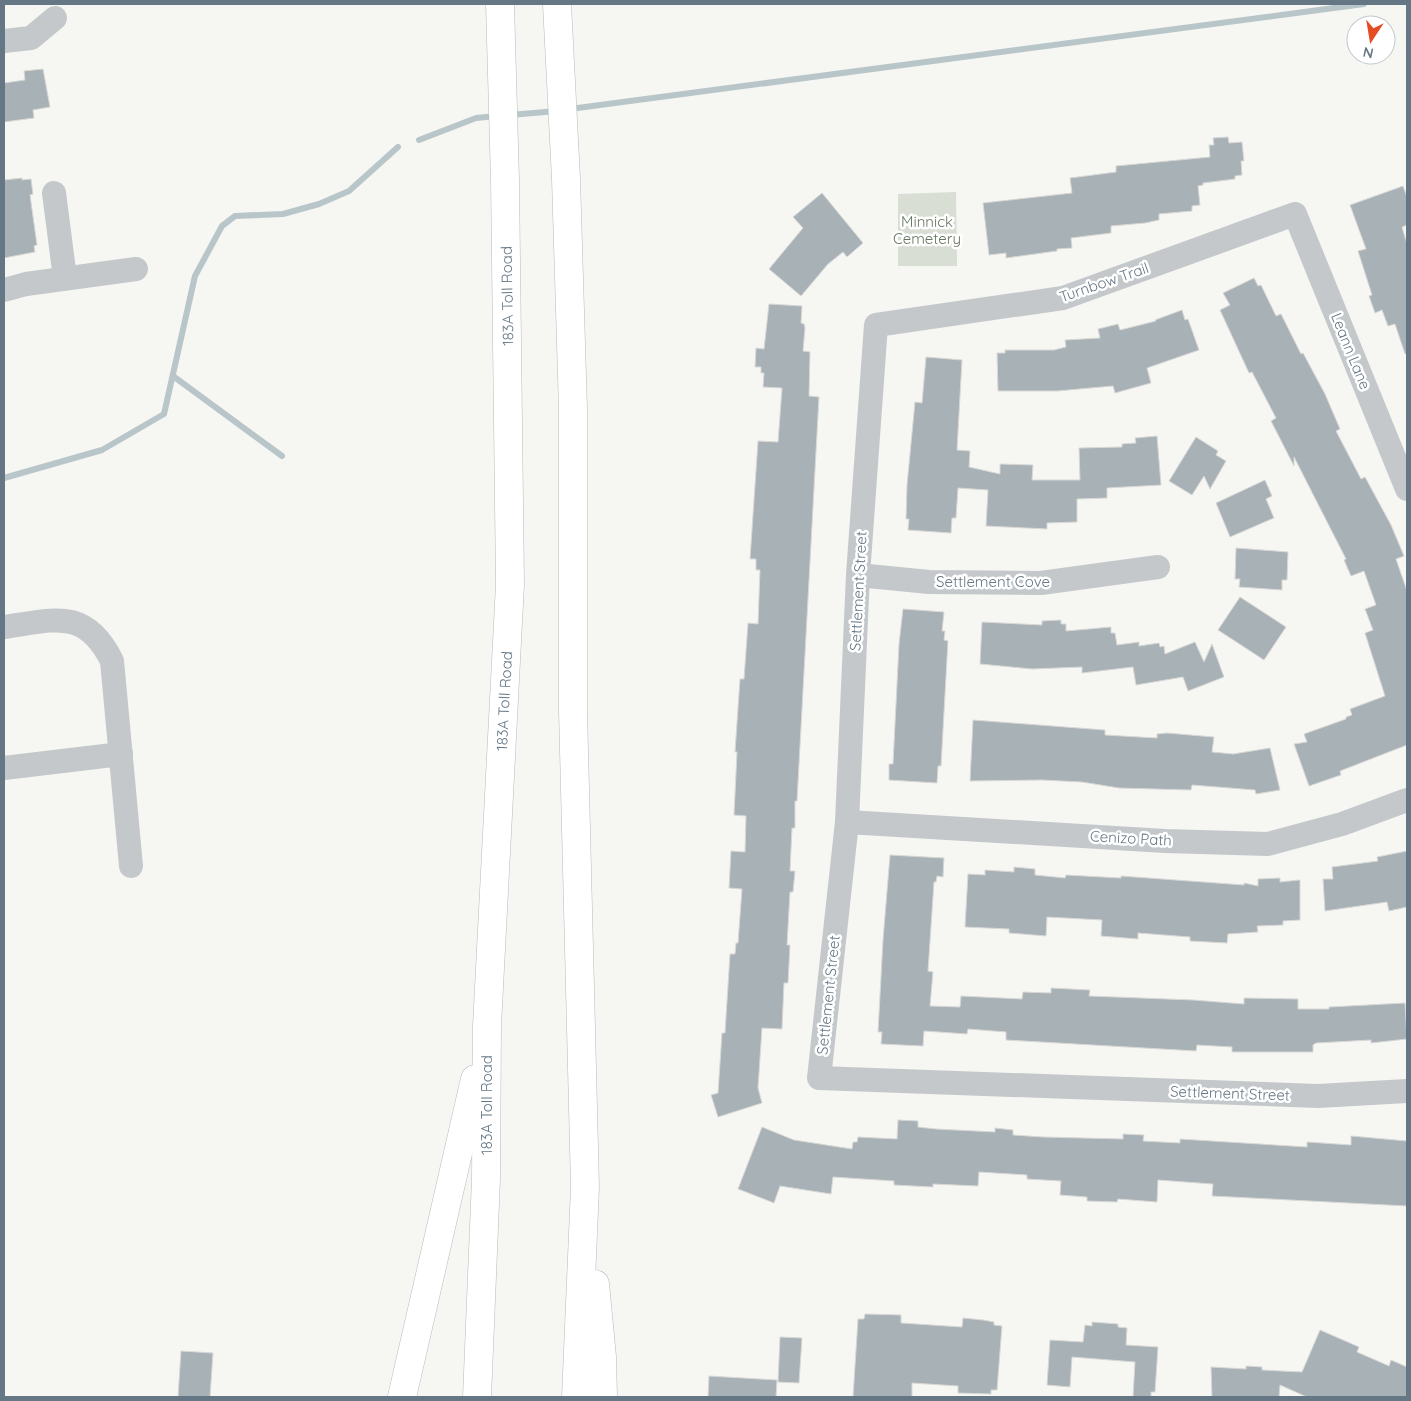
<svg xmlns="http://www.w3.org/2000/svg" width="1411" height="1401" font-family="Quicksand,sans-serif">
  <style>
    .green { fill: #d8ded4 }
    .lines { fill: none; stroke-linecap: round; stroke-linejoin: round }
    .stream { stroke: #b9c6c9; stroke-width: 6 }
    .building { fill: #a8b1b6; stroke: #d8d8d6 }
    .motorway-casing { stroke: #b7babd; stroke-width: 29 }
    .minor { stroke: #c4c8cb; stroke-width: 24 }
    .motorway { stroke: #fff; stroke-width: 28 }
    .labels { text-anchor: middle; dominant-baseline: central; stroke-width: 5; stroke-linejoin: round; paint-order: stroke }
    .park-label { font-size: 15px; fill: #657760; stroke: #fff }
    .street-label { font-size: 15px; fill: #657785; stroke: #fff }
  </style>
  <rect width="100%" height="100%" fill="#f6f6f3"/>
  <polygon class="green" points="956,192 957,266 898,266 898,194"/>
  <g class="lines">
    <g class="stream">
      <polyline points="570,109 1364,4"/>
      <polyline points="510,115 557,111"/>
      <polyline points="419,140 476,118 497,116"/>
      <polyline points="173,376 282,456"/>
      <polyline points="4,478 102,450 164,414 195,276 222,226 235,216 283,214 319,204 349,191 398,147"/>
    </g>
  </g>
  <g class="building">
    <polygon points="43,69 50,107 33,110 34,118 4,122 4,83 25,80 24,71"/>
    <polygon points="1228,137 1229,143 1242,142 1244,161 1241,161 1242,175 1235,176 1235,179 1203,183 1203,185 1198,186 1200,205 1192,206 1192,211 1159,214 1159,220 1145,223 1111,226 1111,233 1071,238 1072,248 1057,249 1057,251 1006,258 1006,253 989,255 983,203 1072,193 1070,178 1116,172 1116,166 1210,157 1209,145 1214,145 1213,138"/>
    <polygon points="22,178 22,180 31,179 33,194 30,195 37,245 34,246 35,252 4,258 4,180"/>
    <polygon points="1403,186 1407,197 1407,225 1402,227 1407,244 1407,353 1405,354 1395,324 1388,326 1382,310 1375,313 1369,296 1372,295 1358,251 1366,249 1350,205"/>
    <polygon points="822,193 863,243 847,257 843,252 828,264 801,296 769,269 803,228 793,217"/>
    <polygon points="1254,278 1258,286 1261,285 1276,316 1281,314 1301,354 1303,353 1325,394 1340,429 1336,431 1361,479 1365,477 1391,525 1404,556 1396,559 1407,591 1407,745 1340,771 1341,775 1309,786 1294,744 1307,742 1304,734 1346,719 1346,717 1352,715 1350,709 1385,696 1365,633 1373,630 1365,609 1376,605 1364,571 1351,576 1344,560 1346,559 1294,457 1294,466 1271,421 1276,418 1252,372 1249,373 1220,310 1230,305 1223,293"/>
    <polygon points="769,304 802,306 801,323 804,324 805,328 803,351 810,352 809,396 819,397 797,801 795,801 795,828 792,828 790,871 795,871 793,892 790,892 787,945 790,945 788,983 784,983 782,1029 762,1028 758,1088 762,1103 718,1117 711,1095 718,1093 722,1033 725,1033 730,954 735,954 736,943 738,943 742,889 729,888 731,851 745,852 746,816 734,815 737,752 735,752 740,679 744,679 748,623 758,624 760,570 756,570 756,559 750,559 758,441 778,442 782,388 763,387 764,373 761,373 761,367 755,367 756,348 764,349"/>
    <polygon points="1182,310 1185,320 1188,319 1199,350 1147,368 1151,383 1115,393 1113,386 1057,391 998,391 997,353 1005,353 1005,350 1054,350 1066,347 1065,340 1100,338 1098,329 1118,324 1120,330 1156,321 1155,320"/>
    <polygon points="926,357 962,360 957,450 970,451 969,467 1000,474 1000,464 1033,465 1032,480 1080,480 1079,448 1122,447 1122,444 1136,443 1135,438 1157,436 1161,485 1107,488 1107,498 1077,499 1077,522 1047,523 1047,529 986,526 988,490 958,488 956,518 952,518 951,533 908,530 909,519 906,519 907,485 915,402 922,403"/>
    <polygon points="1196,437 1218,451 1216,455 1226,461 1210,489 1204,476 1192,495 1169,481"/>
    <polygon points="1265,480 1272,496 1266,499 1274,518 1230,537 1216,503"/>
    <polygon points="1236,548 1288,552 1287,580 1282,580 1282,590 1239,587 1240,579 1235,579"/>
    <polygon points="1240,597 1286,627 1264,660 1218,630"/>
    <polygon points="903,609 944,612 942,631 945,631 944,640 948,641 941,766 938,766 937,783 889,780 889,764 893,764 899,644"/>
    <polygon points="1061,620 1061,624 1066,624 1066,631 1111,627 1111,633 1115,633 1117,645 1139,642 1139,646 1159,643 1160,647 1164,646 1165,654 1195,642 1204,662 1212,644 1224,677 1188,691 1183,677 1136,685 1133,667 1082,673 1082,667 1032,669 980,664 982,622 1042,625 1042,621"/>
    <polygon points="973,720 1105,730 1105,735 1157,738 1157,734 1167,733 1214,737 1212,752 1233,754 1270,748 1280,790 1256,794 1255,790 1192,785 1191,790 1119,788 1082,782 1042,780 970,781"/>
    <polygon points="1407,851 1407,907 1389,911 1387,902 1325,911 1323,879 1333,879 1332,867 1378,861 1377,857"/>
    <polygon points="890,855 944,858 943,877 937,876 936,882 934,882 928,971 933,972 930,1006 960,1007 961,996 1022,999 1023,992 1051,993 1051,988 1090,990 1089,996 1193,1000 1244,1004 1244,998 1298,999 1298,1009 1329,1009 1329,1007 1405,1003 1407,1039 1371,1043 1371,1040 1316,1043 1313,1045 1313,1052 1232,1052 1232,1047 1197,1045 1196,1051 1006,1040 1006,1032 968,1029 967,1034 924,1031 923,1046 881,1044 882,1032 878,1032 883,940"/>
    <polygon points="1014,867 1035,869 1035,875 1065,878 1066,875 1121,878 1121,876 1244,885 1244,883 1258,886 1258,879 1280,878 1280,882 1300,880 1300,920 1283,921 1283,925 1257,926 1258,932 1228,934 1227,943 1190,941 1190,937 1138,933 1138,939 1101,936 1102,920 1047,917 1046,936 1009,933 1009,929 965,927 968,874 985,875 985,870 1014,872"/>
    <polygon points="898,1120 918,1121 918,1127 936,1129 995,1132 995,1128 1013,1130 1013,1135 1043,1137 1123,1139 1123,1134 1144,1135 1143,1141 1180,1143 1180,1139 1307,1147 1307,1142 1351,1145 1351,1136 1407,1141 1407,1206 1212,1196 1213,1184 1158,1180 1157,1202 1118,1199 1117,1202 1087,1201 1087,1197 1060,1195 1061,1181 1027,1179 1027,1175 979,1172 978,1186 933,1184 933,1187 894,1185 894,1181 833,1177 831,1194 780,1186 774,1203 738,1189 762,1127 794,1140 852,1149 853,1142 857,1142 858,1137 897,1139"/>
    <polygon points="865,1314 901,1315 901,1323 962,1327 963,1318 983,1320 994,1322 994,1325 1002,1326 997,1390 991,1390 991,1394 958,1393 958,1386 912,1383 912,1397 853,1397 858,1319 864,1319"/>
    <polygon points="1092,1322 1118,1324 1118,1327 1127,1328 1126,1345 1158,1347 1155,1392 1151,1392 1151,1397 1133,1397 1135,1362 1072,1357 1070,1387 1047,1385 1050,1340 1083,1342 1085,1325 1092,1326"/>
    <polygon points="1320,1330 1359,1347 1357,1352 1389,1366 1391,1360 1407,1367 1407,1397 1307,1397 1280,1385 1279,1397 1212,1397 1211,1367 1246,1369 1246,1366 1262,1367 1262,1370 1302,1372"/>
    <polygon points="780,1337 802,1338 799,1383 778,1382"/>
    <polygon points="181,1351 213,1353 210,1397 178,1397"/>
    <polygon points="709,1376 777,1380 776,1397 708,1397"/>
  </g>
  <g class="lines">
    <g class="motorway-casing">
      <g id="motorway">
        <polyline points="557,4 566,179 573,409 573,710 585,1187 576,1397"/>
        <polyline points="595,1284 602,1357 603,1397"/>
        <polyline points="402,1397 475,1079"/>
        <polyline points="477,1397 486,1179 487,1026 510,584 505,180 500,4"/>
      </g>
    </g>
    <g class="minor">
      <polyline points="4,41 31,38 55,18"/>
      <polyline points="54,193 65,278"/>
      <polyline points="4,290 26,284 136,269"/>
      <polyline points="1407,489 1295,214 1063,298 876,325 858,575 847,822 819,1078 1318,1096 1407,1091"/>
      <polyline points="858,575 929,582 1041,583 1158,567"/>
      <path d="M4,627C54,620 85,607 112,661L131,866"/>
      <polyline points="4,768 121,754"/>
      <polyline points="847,822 1165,841 1268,844 1342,824 1407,800"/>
    </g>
    <use href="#motorway" class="motorway"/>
  </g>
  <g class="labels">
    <g class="park-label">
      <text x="927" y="221">Minnick<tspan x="927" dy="17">Cemetery</tspan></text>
    </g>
    <g class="street-label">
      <text transform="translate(1104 282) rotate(-19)">Turnbow Trail</text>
      <text transform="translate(507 296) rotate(-91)">183A Toll Road</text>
      <text transform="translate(1351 351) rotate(68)">Leann Lane</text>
      <text x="993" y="581">Settlement Cove</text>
      <text transform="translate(858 591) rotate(-87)">Settlement Street</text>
      <text transform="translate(504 701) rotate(-87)">183A Toll Road</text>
      <text transform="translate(1131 838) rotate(3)">Cenizo Path</text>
      <text transform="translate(828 995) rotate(-84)">Settlement Street</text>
      <text transform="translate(1230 1093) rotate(2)">Settlement Street</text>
      <text transform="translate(486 1105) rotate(-90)">183A Toll Road</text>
    </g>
  </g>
  <rect width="1411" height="1401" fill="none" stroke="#657785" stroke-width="10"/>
  <g transform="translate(1371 40) rotate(192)"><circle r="24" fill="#ffffff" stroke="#c1c9ce"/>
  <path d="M0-4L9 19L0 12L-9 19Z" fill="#e64c23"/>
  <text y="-8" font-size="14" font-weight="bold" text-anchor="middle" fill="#657785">N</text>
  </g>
</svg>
